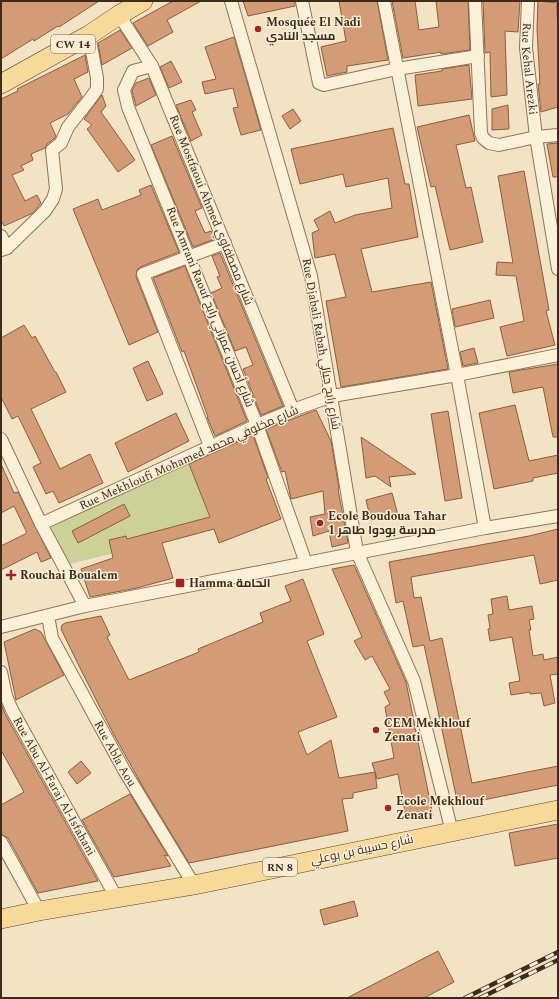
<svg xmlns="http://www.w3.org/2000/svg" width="559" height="999" font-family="Spectral,Cairo,serif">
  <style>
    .green { fill: #cbd197 }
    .building { fill: #d39c77; stroke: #905c3c }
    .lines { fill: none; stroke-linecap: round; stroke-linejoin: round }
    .street-casing { stroke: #8e7459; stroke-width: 14 }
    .primary-casing { stroke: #5c422d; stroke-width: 20 }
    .street { stroke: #fbf0d8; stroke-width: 12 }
    .primary { stroke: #f7d999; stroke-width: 19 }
    .rail-casing { stroke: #3d2c1e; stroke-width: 4.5 }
    .rail { stroke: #f8edd4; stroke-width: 3; stroke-dasharray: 9; stroke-linecap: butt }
    .poi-dot { fill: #a32326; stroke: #f8edd4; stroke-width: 1.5 }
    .labels { text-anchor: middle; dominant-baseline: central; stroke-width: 3; stroke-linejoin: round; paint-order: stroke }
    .shield { fill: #f8edd4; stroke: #756655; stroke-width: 1 }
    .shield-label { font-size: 11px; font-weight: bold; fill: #3d2c1e }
    .poi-label { font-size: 12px; font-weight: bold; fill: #3d2c1e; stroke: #f8edd4; text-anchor: start }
    .street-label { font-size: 12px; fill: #3d2c1e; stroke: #f8edd4 }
  </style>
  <rect width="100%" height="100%" fill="#f2e3c4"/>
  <polygon class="green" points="188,461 214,528 70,564 51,527"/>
  <g class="building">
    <polygon points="1,1 99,1 59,27 58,26 34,41 33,39 1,59"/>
    <polygon points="173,1 201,1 167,20 173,32 148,46 133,23"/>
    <polygon points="243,1 295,1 295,6 248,16"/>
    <polygon points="339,1 377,1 388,60 347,66 347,72 327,76 321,47 346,41"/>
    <polygon points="392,1 415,1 419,30 439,27 436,1 468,1 470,50 441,54 441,52 403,58"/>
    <polygon points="483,1 520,1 518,32 505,31 507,95 491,97 490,52 485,53"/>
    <polygon points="538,1 557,3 557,17 558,17 558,107 541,112 538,84 540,84 537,29"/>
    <polygon points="120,30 132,48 102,65 98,43"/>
    <polygon points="234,37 261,130 241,135 233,108 238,107 233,88 205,94 202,82 216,79 205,47"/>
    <polygon points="85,55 88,72 74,79 82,97 68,114 50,123 56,136 55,138 47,144 45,148 31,154 33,160 21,166 24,170 12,175 25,201 37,195 41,203 33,213 4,226 1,220 1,99 18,91 17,89"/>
    <polygon points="171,61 182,82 169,88 160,67"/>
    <polygon points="469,65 472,99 418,106 415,75 442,71 442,69"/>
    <polygon points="149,78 156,95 136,106 132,91 136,83"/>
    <polygon points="102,95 106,106 101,112 135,160 118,172 87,129 92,125 84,119"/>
    <polygon points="191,100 196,110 192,112 202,135 191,141 176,105"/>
    <polygon points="508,105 509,129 492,130 492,109"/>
    <polygon points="293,109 301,121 290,129 282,116"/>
    <polygon points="469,115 475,141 456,145 466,188 471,187 483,242 450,250 435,186 431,187 417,127"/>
    <polygon points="393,128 405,184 409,184 418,237 361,249 372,292 431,282 448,369 341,387 326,301 346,297 335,254 315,258 312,233 319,230 314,220 330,211 335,223 355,215 392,208 388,178 346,187 343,174 300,184 291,149"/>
    <polygon points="172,136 202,208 195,211 205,233 211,231 215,239 193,247 151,145"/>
    <polygon points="558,143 558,177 553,177 547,144"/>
    <polygon points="524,171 549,310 546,311 555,345 507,356 500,327 524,321 516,276 496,275 497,262 513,263 498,176"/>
    <polygon points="151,185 179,252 140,267 137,270 136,277 158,332 129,345 73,209 98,199 102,210 141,195 139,190"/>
    <polygon points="220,253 283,406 261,415 243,369 253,365 246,347 235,351 211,293 222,288 217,277 220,276 212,256"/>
    <polygon points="185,266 247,421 215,436 207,417 208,417 184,351 182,352 153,278"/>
    <polygon points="490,300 494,318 455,327 452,309"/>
    <polygon points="24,325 32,338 35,336 55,372 56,372 66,392 31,409 60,469 90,454 103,483 59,503 53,491 46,494 33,467 41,463 18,416 12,419 1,397 1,338"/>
    <polygon points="474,348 478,363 463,366 460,352"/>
    <polygon points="148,361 163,394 147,401 133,368"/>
    <polygon points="558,364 558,437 553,437 543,387 513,393 509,372"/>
    <polygon points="515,405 529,461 558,455 558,473 533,478 533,481 494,489 479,413"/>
    <polygon points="316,410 331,441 339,488 338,489 348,543 332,547 329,531 313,536 310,517 325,514 323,491 291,499 285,471 282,472 266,429"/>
    <polygon points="448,411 462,498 445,501 431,414"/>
    <polygon points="176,413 189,441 128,472 115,443"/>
    <polygon points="253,435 268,478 266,479 281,519 219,543 214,529 162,543 173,578 137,588 90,597 81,569 113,558 109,540 126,536 127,539 210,517 189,464"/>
    <polygon points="361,437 416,474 389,477 391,487 375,476 366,478"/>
    <polygon points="1,464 14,493 18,492 51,558 41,562 37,552 1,570 1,546 27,533 14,506 1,513"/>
    <polygon points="392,493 398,515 371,521 366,500"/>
    <polygon points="124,504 130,516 78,543 72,531"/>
    <polygon points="558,529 558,580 540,584 534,555 411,577 414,598 421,597 430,641 442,638 472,783 558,766 558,785 458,805 424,645 413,647 403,601 396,603 389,562 529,536"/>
    <polygon points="354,565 406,682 433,816 416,819 414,812 405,813 398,774 377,779 375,772 377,788 353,793 353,798 342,799 348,831 189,863 143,787 113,733 81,670 61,629 62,625 65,623 101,616 110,635 107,637 129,680 199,652 198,649 263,622 260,613 291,601 285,586 303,579 324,634 307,641 337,717 298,732 307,755 331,740 339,778 375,772 372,763 394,758 385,707 390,704 384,692 390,689 372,656 365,660 354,641 362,637 332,569"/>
    <polygon points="507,596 509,610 532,606 534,619 529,620 531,630 529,630 533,656 543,654 544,660 558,657 558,674 550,675 555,703 544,706 541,693 530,694 530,692 511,695 509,683 520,681 512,637 490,641 488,629 490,628 488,615 493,614 491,599"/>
    <polygon points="35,629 41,632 64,675 16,700 4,642"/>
    <polygon points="1,703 5,714 98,881 38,893 8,838 1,834 1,805 24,792 1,750"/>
    <polygon points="81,761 91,773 77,784 68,772"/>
    <polygon points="130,794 168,856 164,855 171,866 114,877 82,820"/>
    <polygon points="558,824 558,858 515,866 509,833"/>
    <polygon points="354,901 358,916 324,925 320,910"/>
    <polygon points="438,951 454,982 424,998 347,998"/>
  </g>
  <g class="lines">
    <g class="street-casing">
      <g id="street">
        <polyline points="231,1 311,276 357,552 414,681 452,832"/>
        <polyline points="302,1 319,83 324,85 397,69 478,56"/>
        <polyline points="384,1 457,375 485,528"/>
        <polyline points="475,1 481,133 483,138 489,143 499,145 536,137 558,135"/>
        <path id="s1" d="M528,1L526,48L536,137L558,269"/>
        <polyline points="119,15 152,66 293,410"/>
        <polyline points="152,66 133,71 124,90 128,107 257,425 306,563"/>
        <polyline points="1,236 7,248"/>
        <polyline points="1,250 7,248 45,211 53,199 56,189 52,150 61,143 68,127 90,99 97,89 97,78 89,35"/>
        <polyline points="1,439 41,524 85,606"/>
        <polyline points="210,446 143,274 225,243"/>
        <polyline points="41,524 257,425 293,410 332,396 457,375 558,355"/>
        <path id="s2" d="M48,616L52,638L124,770L194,885"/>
        <polyline points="1,627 85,606 485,528 558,516"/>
        <path id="s3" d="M1,672L6,696L12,710L116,897"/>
        <polyline points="1,842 39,911"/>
      </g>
    </g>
    <g class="primary-casing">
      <g id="primary">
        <polyline points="1,84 89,35 119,15 143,1"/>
        <polyline points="1,919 39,911 194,885 558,810"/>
      </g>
    </g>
    <use href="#street" class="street"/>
    <use href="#primary" class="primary"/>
    <g class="rail-casing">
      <g id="rail">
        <polyline points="465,998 558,952"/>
        <polyline points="480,998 558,960"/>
      </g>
    </g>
    <use href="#rail" class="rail"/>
  </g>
  <g class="poi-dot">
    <circle cx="258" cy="29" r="4"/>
    <circle cx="320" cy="523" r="4"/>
    <path d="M9 569h4v4h4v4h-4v4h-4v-4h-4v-4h4z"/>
    <rect x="175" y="578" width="10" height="10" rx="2"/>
    <circle cx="376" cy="730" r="4"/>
    <circle cx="388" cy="808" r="4"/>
  </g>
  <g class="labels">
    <g class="shield">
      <rect x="51" y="35" width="44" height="18" rx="3"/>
      <rect x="263" y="858" width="34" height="18" rx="3"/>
    </g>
    <g class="shield-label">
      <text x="73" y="44">CW 14</text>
      <text x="280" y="867">RN 8</text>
    </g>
    <g class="poi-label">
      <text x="266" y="22">Mosquée El Nadi<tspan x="266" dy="14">مسجد النادي</tspan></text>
      <text x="328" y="516">Ecole Boudoua Tahar<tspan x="328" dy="14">1 مدرسة بودوا طاهر</tspan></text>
      <text x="20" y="575">Rouchai Boualem</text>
      <text x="189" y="583">Hamma الحامة</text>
      <text x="384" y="723">CEM Mekhlouf<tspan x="384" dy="14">Zenati</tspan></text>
      <text x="396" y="801">Ecole Mekhlouf<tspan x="396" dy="14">Zenati</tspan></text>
    </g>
    <g class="street-label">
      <text stroke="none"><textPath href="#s1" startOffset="68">Rue Kehal Arezki</textPath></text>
      <text transform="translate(211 210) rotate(68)">Rue Mostfaoui Ahmed شارع مصطفاوي</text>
      <text transform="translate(210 307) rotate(68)">Rue Amrani Raouf شارع أحسن عمراني رابح</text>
      <text transform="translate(321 344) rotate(80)">Rue Djabali Rabah شارع رابح جبالي</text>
      <text transform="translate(189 458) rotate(-24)">Rue Mekhloufi Mohamed شارع مخلوفي محمد</text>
      <text stroke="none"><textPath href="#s2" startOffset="154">Rue Abla Aou</textPath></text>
      <text stroke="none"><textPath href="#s3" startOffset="127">Rue Abu Al-Faraj Al-Isfahani</textPath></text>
      <text transform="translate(362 850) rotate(-12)">شارع حسيبة بن بوعلي</text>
    </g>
  </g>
  <rect width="559" height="999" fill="none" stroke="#3d2c1e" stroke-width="4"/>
</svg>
